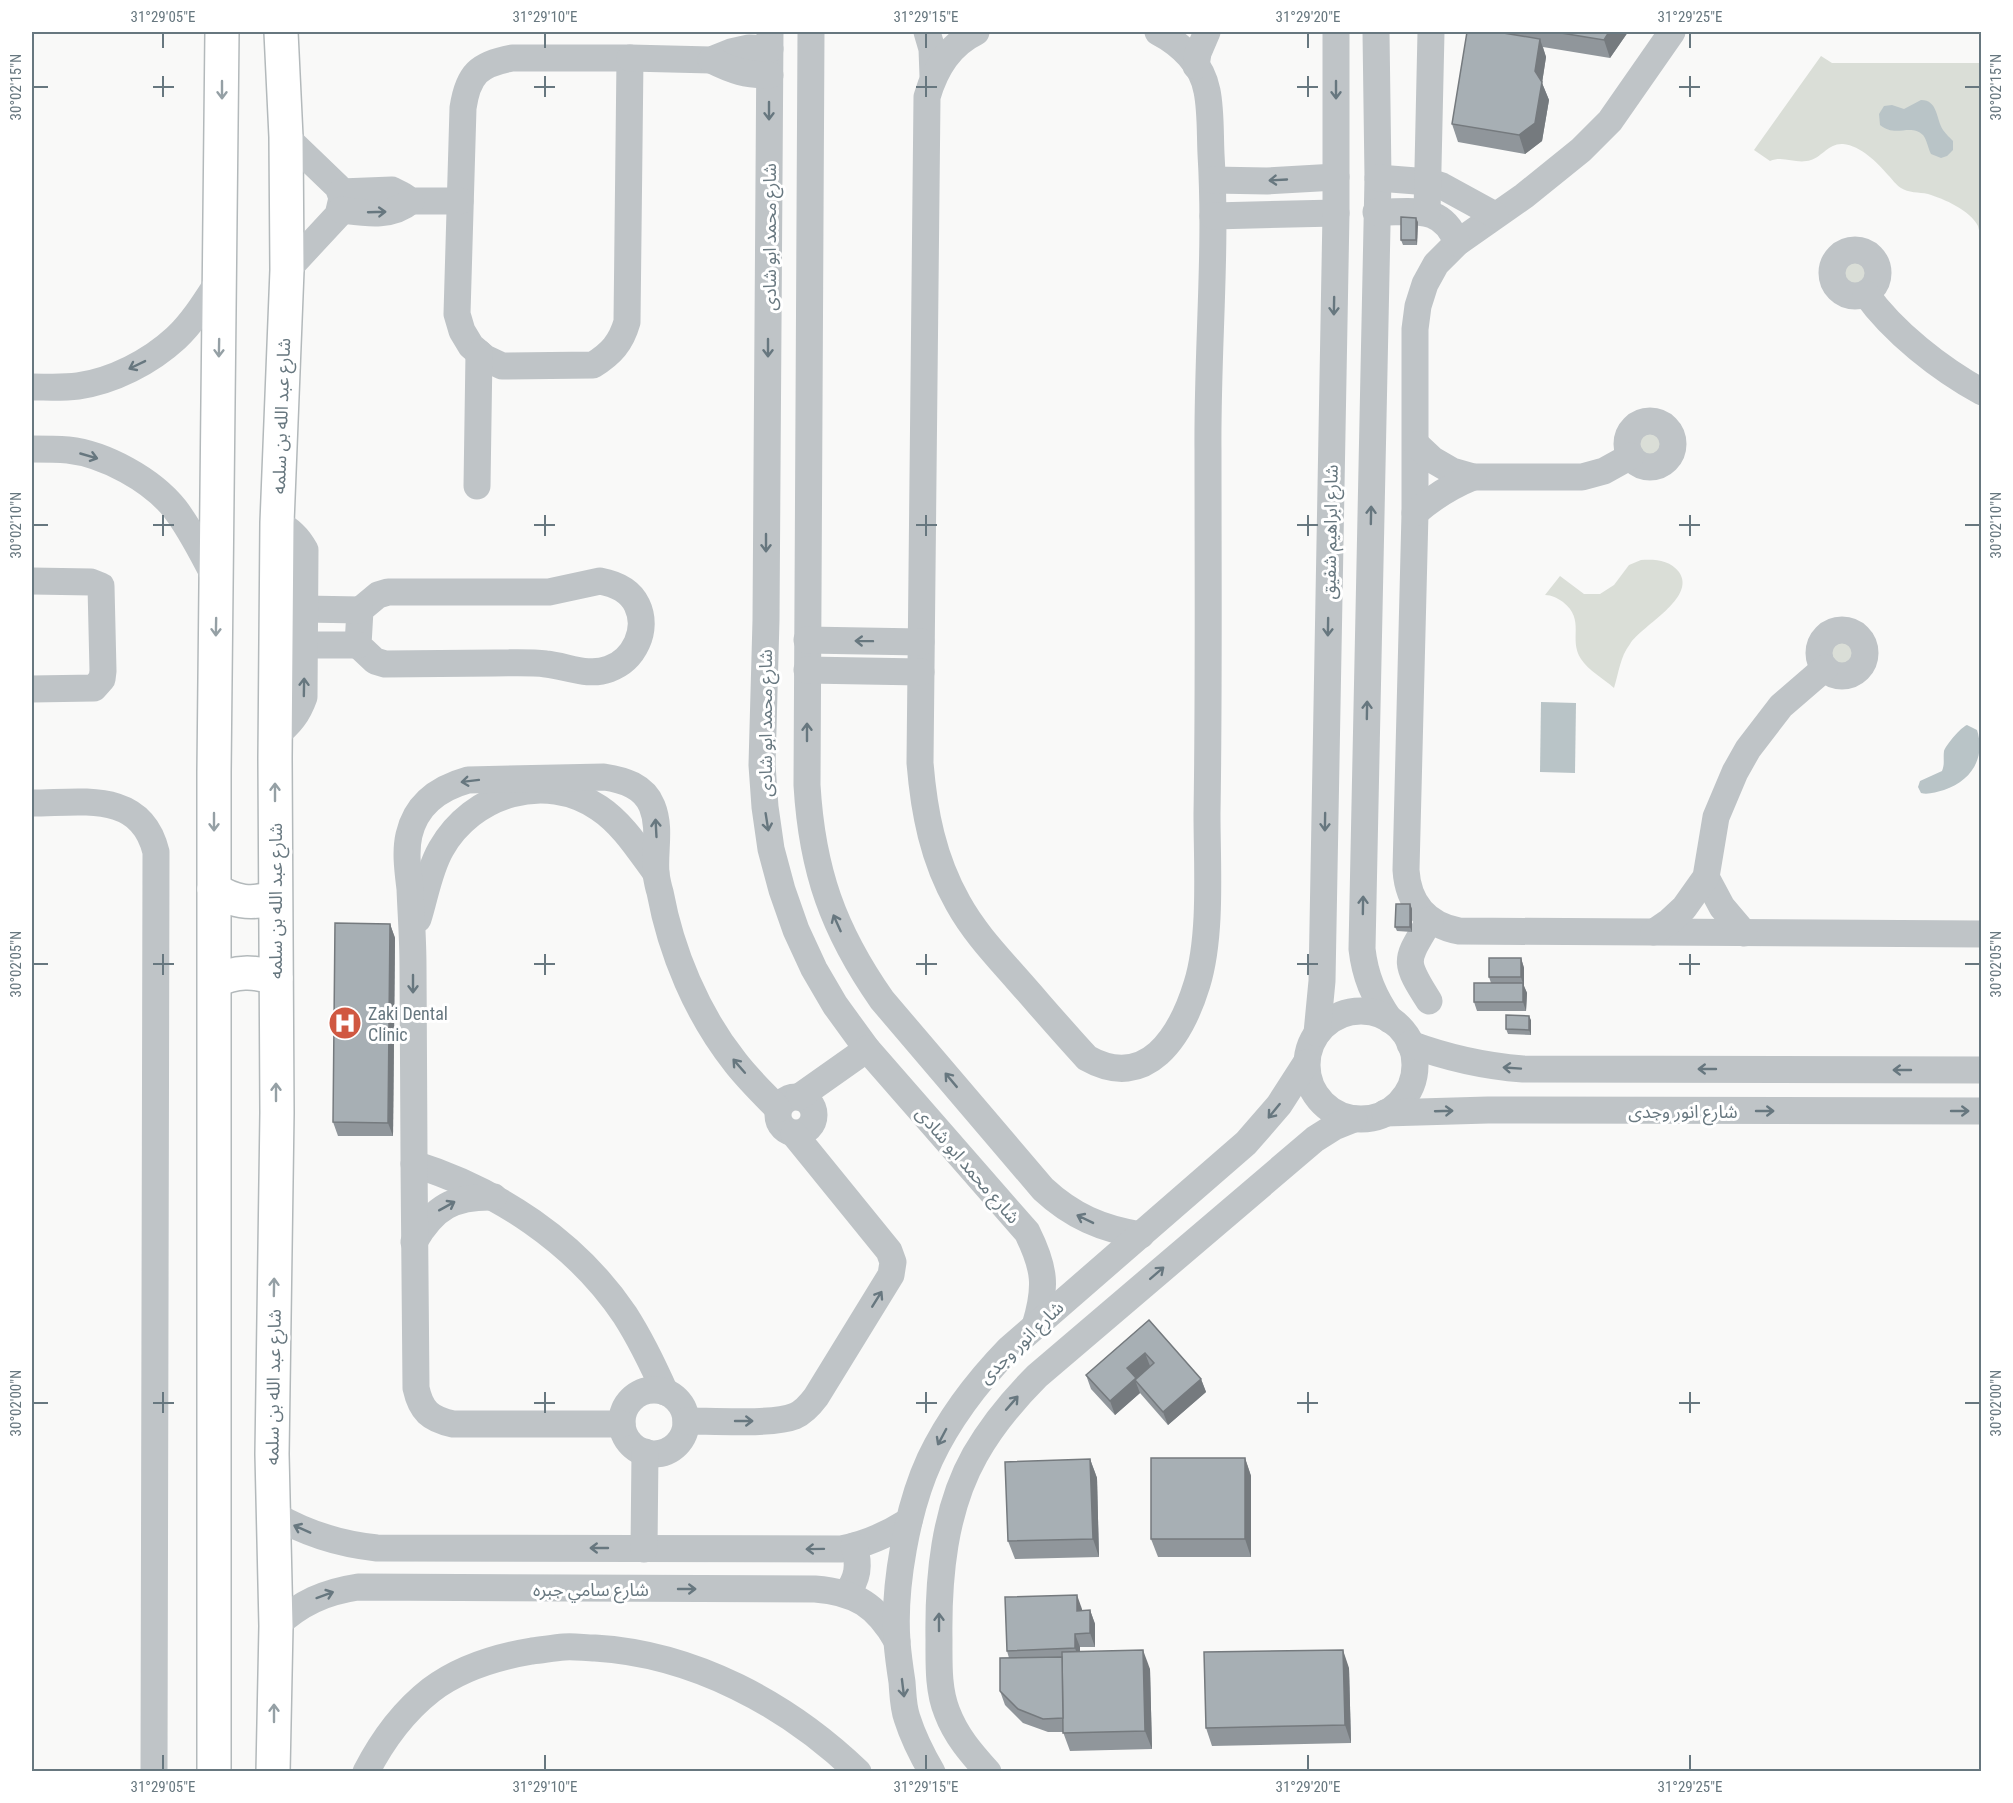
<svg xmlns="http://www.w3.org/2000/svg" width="2013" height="1803" font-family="'Roboto Condensed','Noto Sans Arabic',sans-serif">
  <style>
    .green { fill: #daded7 }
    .water { fill: #b9c4c7 }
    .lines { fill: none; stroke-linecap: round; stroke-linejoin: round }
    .major-casing { stroke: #b3b9bb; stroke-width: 36 }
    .minor { stroke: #bfc4c7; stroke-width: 27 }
    .major { stroke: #fff; stroke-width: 33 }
    .wall { fill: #90969b }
    .shaded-wall { fill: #757a7e }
    .building { fill: #a7afb4; stroke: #757a7e; stroke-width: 1.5 }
    .oneway { stroke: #95a0a5 }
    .oneway2 { stroke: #67777f }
    .ticks { fill: none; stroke: #67777f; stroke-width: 2 }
    .labels { text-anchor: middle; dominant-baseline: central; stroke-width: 6; stroke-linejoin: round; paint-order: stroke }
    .street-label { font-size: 18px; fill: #67777f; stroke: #fff }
    .poi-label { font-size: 18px; fill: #67777f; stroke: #fff; text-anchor: start }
    .neatline { fill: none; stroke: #67777f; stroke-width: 2 }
    .ticks-label { font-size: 15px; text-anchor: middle; fill: #67777f }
  </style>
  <rect width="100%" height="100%" fill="#f9f9f8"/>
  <g class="green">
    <path d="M1821,56L1832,63H1981V238C1980,235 1979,230 1978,226C1970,210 1944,199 1928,194C1919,192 1908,193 1901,188C1896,185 1892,179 1888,175C1877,162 1861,146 1843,144C1829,143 1823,156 1811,160C1796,165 1784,155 1770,161L1754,150Z"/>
    <circle cx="1855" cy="273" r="13"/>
    <circle cx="1650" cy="444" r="13"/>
    <path d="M1641,560C1655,559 1670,560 1679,572C1697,598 1642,625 1630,644C1620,657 1619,672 1614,688C1604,679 1588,670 1581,659C1568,639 1586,620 1563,602C1557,598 1552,595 1545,595L1560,576L1584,594H1600L1614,585L1629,565Z"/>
    <circle cx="1842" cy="652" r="13"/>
  </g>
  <g class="water">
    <path d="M1921,100C1938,100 1936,119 1943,130C1946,134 1950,138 1953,141V150L1947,156L1941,158L1931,154C1928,148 1927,140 1923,135C1911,123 1895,138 1880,125L1879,114L1884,106L1892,105L1904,109Z"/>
    <polygon points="1541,702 1576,703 1575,773 1540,772"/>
    <path d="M1967,725L1977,730C1986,758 1971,781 1944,790C1936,792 1928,795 1921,793L1918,787L1920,781L1942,771C1945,764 1943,759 1944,751C1946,745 1961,727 1967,725Z"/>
  </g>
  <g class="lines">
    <g class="major-casing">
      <g id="major">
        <path d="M214,889C234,903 253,905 275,897"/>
        <path d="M215,981C236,971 253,971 276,978"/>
        <polyline points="214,1772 214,772 222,32"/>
        <polyline points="273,1772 276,1626 272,1454 277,1113 275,758 277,523 287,270 286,137 281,32"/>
      </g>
    </g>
    <g class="minor">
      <path d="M770,32L766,620L762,765L765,807L771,849L782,890L796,930L814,969L835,1005L867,1049L1027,1232C1045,1268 1047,1287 1035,1326"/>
      <path d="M811,32L807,785C812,870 833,930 882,1000L1043,1189C1072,1216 1102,1229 1141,1235"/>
      <polyline points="927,32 932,49 933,76"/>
      <path d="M976,32C949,45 935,69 927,97L920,763C924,812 933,859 958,903C974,932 996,955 1017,979C1040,1005 1063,1032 1087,1058C1147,1092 1181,1036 1197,984C1212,935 1207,866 1207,814C1209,692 1208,571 1208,450C1207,351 1217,252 1211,154C1210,133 1211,111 1207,91C1202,64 1181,44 1158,32"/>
      <path d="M1376,32L1378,178L1362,949C1365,976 1374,997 1390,1020"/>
      <path d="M1672,32L1610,121L1581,150L1524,196L1457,243L1436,264L1425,284L1418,306L1415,329V513L1406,870C1408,903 1427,925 1459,931L1982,934"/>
      <path d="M512,58H630L627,322C621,343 611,354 593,365L502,366L485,358L471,346L462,331L457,314L463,108C468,74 479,64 512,58Z"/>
      <polyline points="630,58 711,60 731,52 749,48 770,49"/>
      <path d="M711,60C733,71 746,75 770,75"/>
      <polyline points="1196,66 1198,53 1207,32"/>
      <polyline points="286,137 338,187 342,198 338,215 287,270"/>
      <polyline points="1378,178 1429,182 1442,186 1495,215"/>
      <polyline points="1213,180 1267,181 1336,177"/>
      <polyline points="341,192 392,190 402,195 411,201 460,201"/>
      <path d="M341,210C365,213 391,218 411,201"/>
      <path d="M1376,212C1412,213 1442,203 1457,243"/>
      <polyline points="1427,212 1431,32"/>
      <polyline points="1213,216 1336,213"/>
      <circle cx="1855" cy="273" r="23"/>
      <path d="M1866,294C1893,332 1940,369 1982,392"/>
      <path d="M32,387C47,387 63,388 78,386C113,381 150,362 176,338C194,321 207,299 220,279"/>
      <circle cx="1650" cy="444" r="23"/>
      <polyline points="1417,445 1433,460 1452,471 1473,477 1582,477 1604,471 1631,456"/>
      <path d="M32,449C44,449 56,449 68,450C105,454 152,480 175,509C192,531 204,557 217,581"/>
      <polyline points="477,486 479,353"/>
      <path d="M1415,513C1433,497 1451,486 1473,477"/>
      <polyline points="32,581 91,582 101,586 103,671 102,679 94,688 32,689"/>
      <path d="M600,581C616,584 630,590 637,605C649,630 634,660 609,669C588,677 567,666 546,664C530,662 512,663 495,663C459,663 422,664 385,664L375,661L358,645L360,610L378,595L388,592H549Z"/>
      <polyline points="305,609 360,610"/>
      <circle cx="1842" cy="653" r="23"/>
      <polyline points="807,640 921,642"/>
      <polyline points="305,645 358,645"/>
      <polyline points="807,670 921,672"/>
      <path d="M276,735C290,724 298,714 304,697L305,550C298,537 290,530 277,523"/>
      <path d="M32,803C81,803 141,790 156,852L154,1772"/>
      <polyline points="1706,877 1722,907 1744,933"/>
      <path d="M418,919C425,897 429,870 441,849C472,794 545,771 599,808C623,824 639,850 656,873"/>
      <polyline points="1654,932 1670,921 1684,908 1706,877 1716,817 1735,772 1748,749 1781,706 1825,668"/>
      <path d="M1429,1001C1402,959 1406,961 1430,920"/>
      <circle cx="1361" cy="1065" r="54"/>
      <polyline points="1317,1033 1322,981 1336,213 1336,32"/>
      <path d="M1410,1044C1448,1058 1483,1066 1523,1069L1982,1070"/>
      <circle cx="796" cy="1115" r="18"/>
      <polyline points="799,1097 867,1049"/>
      <polyline points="1385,1113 1488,1110 1982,1111"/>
      <path d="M414,1164C497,1190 576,1242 625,1315C641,1340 653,1365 665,1392"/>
      <path d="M414,1242C434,1207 454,1196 494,1197"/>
      <circle cx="654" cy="1422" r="32"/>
      <path d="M686,1421C712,1421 773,1425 795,1416C804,1412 810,1405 816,1397L891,1275L893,1262L889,1251L794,1134"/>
      <path d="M622,1424H453C430,1419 421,1411 416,1388C414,1247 414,1107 413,966C413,940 411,915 410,889C408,872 405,852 409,835C416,804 439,788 468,780L604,777C624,780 644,786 652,806C661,828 654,851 656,874C657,880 658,886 660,892C671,952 697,1014 735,1062C748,1079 764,1094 778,1109"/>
      <path d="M273,1514C306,1534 339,1544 377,1548L841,1549C867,1544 887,1535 909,1521"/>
      <polyline points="644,1549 645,1452"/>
      <path d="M846,1594C858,1579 860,1565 854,1546"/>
      <path d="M276,1626C300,1603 325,1592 358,1587L815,1589C856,1592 877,1606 897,1641"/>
      <path d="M366,1772C382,1741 404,1711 431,1690C460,1668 496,1657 532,1651C542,1650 553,1648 564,1647C574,1646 585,1648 595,1648C694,1654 787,1704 858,1772"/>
      <path d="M932,1772C922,1755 913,1737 907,1718C903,1707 903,1694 902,1682C900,1669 898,1655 897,1642C893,1587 907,1509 930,1459C950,1417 977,1382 1009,1349L1246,1143L1279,1105L1306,1063"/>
      <path d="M988,1772C971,1753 956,1736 947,1712C938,1690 939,1664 939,1640C938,1578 944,1510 975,1455C992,1425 1013,1400 1037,1376L1315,1139L1334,1127L1354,1119"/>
    </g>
    <use href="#major" class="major"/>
  </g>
  <g class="wall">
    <polygon points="1467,32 1628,32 1610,58 1543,47 1546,57 1542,83 1549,100 1542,141 1525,154 1458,142 1452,124"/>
    <polygon points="1418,222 1417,245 1403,245 1401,240"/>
    <polygon points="1410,904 1412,909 1412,932 1397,931 1395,927"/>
    <polygon points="390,924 395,938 393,1136 338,1136 333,1122"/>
    <polygon points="1521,958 1524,968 1524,986 1527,993 1526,1011 1477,1011 1474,1002 1491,983 1489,977"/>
    <polygon points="1531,1020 1531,1035 1508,1034 1506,1029"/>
    <polygon points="1149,1320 1201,1379 1206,1392 1168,1425 1140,1393 1115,1415 1091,1389 1086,1375"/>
    <polygon points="1245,1458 1251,1476 1251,1557 1158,1557 1151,1539"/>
    <polygon points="1090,1459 1097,1478 1099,1557 1015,1559 1008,1541"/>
    <polygon points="1082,1609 1082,1611 1090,1610 1095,1624 1095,1647 1080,1647 1080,1652 1150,1669 1152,1749 1070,1751 1063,1732 1048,1732 1023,1723 1005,1705 1000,1691 1009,1658 1007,1651"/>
    <polygon points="1349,1668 1351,1743 1212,1746 1206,1728"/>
  </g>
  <g class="shaded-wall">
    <polygon points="1609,32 1628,32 1610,58 1604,40"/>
    <polygon points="1540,39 1546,57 1542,83 1549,100 1542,141 1525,154 1519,135 1535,71"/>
    <polygon points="1416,218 1418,222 1417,245 1416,240"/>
    <polygon points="1410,904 1412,909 1412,932 1410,927"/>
    <polygon points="390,924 395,938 393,1136 388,1123"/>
    <polygon points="1521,958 1524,968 1524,986 1527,993 1526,1011 1523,1002 1523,984 1521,977"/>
    <polygon points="1529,1016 1531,1020 1531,1035 1529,1030"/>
    <polygon points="1145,1353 1150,1366 1135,1380 1140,1393 1115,1415 1110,1401 1127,1368"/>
    <polygon points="1201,1379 1206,1392 1168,1425 1163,1412"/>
    <polygon points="1245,1458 1251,1476 1251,1557 1245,1539"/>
    <polygon points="1090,1459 1097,1478 1099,1557 1093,1539"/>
    <polygon points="1077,1595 1082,1609 1082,1624 1077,1611"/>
    <polygon points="1090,1610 1095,1624 1095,1647 1090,1633"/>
    <polygon points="1075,1634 1080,1647 1080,1662 1075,1648"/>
    <polygon points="1143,1650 1150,1669 1152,1749 1145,1731"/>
    <polygon points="1343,1650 1349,1668 1351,1743 1345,1725"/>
  </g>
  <g class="building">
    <polygon points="1467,32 1504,32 1504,33 1540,39 1535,71 1542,82 1535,123 1519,135 1452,124"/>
    <polygon points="1555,32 1609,32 1604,40"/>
    <polygon points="1401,217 1416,218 1416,240 1401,240"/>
    <polygon points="1396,904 1410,904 1410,927 1395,927"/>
    <polygon points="335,923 390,924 388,1123 333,1122"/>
    <rect x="1489" y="958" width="32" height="19"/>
    <rect x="1474" y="983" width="49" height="19"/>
    <polygon points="1506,1015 1529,1016 1529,1030 1506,1029"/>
    <polygon points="1149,1320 1201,1379 1163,1412 1135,1380 1154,1363 1145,1353 1127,1368 1136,1378 1110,1401 1086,1375"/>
    <rect x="1151" y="1458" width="94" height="81"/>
    <polygon points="1090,1459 1093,1539 1008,1541 1005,1462"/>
    <polygon points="1077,1595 1077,1611 1090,1610 1090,1633 1075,1634 1075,1648 1007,1651 1005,1597"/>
    <polygon points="1143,1650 1145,1731 1063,1733 1062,1652"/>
    <polygon points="1343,1650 1345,1725 1206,1728 1204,1652"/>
    <polygon points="1062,1657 1063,1718 1043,1719 1018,1709 1000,1691 1000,1658"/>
  </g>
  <defs><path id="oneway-shaft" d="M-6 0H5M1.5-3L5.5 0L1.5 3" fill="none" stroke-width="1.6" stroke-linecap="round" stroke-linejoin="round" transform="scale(1.5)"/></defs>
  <g class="oneway">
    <use href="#oneway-shaft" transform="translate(222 90) rotate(90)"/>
    <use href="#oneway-shaft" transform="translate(219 348) rotate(91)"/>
    <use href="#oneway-shaft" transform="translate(216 627) rotate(91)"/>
    <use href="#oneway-shaft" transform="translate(275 792) rotate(-90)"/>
    <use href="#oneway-shaft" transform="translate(214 822) rotate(90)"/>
    <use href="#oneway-shaft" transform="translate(276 1092) rotate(-90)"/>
    <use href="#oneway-shaft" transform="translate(274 1287) rotate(-89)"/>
    <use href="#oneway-shaft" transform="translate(274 1713) rotate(-90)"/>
  </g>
  <g class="oneway2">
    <use href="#oneway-shaft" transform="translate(1336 90) rotate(90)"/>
    <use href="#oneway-shaft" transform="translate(769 111) rotate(90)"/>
    <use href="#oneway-shaft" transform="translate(1278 180) rotate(177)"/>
    <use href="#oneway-shaft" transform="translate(377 212) rotate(-2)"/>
    <use href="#oneway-shaft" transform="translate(1334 306) rotate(91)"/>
    <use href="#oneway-shaft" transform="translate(768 348) rotate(90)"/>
    <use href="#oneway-shaft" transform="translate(137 365) rotate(154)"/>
    <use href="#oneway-shaft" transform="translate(89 456) rotate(16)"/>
    <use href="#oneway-shaft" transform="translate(1371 515) rotate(-89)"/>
    <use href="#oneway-shaft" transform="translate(766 543) rotate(90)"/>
    <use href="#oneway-shaft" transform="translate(1328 627) rotate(91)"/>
    <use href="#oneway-shaft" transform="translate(864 641) rotate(-179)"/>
    <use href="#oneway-shaft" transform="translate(304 687) rotate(-89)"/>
    <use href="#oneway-shaft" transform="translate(1367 710) rotate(-89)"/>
    <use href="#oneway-shaft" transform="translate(807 732) rotate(-90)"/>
    <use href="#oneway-shaft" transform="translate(470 781) rotate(173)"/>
    <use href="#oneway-shaft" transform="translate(767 822) rotate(81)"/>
    <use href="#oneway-shaft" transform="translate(1325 822) rotate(91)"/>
    <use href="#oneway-shaft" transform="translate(656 828) rotate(-93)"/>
    <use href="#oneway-shaft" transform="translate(1363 905) rotate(-89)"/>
    <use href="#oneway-shaft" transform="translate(837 923) rotate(-114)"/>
    <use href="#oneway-shaft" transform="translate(413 984) rotate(90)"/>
    <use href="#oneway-shaft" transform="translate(739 1066) rotate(-131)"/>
    <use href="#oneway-shaft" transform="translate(1512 1068) rotate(-176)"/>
    <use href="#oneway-shaft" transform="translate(1707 1069) rotate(-180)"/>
    <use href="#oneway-shaft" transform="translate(1902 1070) rotate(-180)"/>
    <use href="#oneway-shaft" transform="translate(951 1080) rotate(-130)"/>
    <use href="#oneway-shaft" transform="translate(1274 1111) rotate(129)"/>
    <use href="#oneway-shaft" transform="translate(1444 1111) rotate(-2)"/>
    <use href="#oneway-shaft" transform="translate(1765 1111)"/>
    <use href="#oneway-shaft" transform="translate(1960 1111)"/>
    <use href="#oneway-shaft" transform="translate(447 1206) rotate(-29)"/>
    <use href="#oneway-shaft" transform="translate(1085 1219) rotate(-154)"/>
    <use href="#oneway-shaft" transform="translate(1157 1273) rotate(-41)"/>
    <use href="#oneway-shaft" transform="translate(877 1299) rotate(-58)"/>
    <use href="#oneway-shaft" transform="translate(1012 1403) rotate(-49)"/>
    <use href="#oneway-shaft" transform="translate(744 1421)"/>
    <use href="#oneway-shaft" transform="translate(942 1437) rotate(118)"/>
    <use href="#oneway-shaft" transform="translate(302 1529) rotate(-156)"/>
    <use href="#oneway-shaft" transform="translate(599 1548) rotate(-180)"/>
    <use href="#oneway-shaft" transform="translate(815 1549) rotate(179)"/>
    <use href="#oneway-shaft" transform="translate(687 1589)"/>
    <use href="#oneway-shaft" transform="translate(325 1595) rotate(-20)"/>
    <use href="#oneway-shaft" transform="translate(939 1622) rotate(-90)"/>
    <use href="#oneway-shaft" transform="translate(903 1688) rotate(83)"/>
  </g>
  <path class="ticks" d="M163,33V48M545,33V48M926,33V48M1308,33V48M1690,33V48M163,76V97M545,76V97M926,76V97M1308,76V97M1690,76V97M33,87H48M153,87H174M534,87H555M916,87H937M1297,87H1318M1679,87H1700M1965,87H1980M163,515V536M545,515V536M926,515V536M1308,515V536M1690,515V536M33,525H48M153,525H174M534,525H555M916,525H937M1297,525H1318M1679,525H1700M1965,525H1980M163,954V975M545,954V975M926,954V975M1308,954V975M1690,954V975M33,964H48M153,964H174M534,964H555M916,964H937M1297,964H1318M1679,964H1700M1965,964H1980M163,1392V1413M545,1392V1413M926,1392V1413M1308,1392V1413M1690,1392V1413M33,1403H48M153,1403H174M534,1403H555M916,1403H937M1297,1403H1318M1679,1403H1700M1965,1403H1980M163,1755V1770M545,1755V1770M926,1755V1770M1308,1755V1770M1690,1755V1770"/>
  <defs>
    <g id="hospital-disc" transform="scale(1.725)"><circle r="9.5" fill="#d05841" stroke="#fff"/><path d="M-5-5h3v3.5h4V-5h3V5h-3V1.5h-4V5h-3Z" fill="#fff"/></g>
  </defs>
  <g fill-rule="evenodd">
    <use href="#hospital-disc" x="345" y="1023"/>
  </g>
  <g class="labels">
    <g class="street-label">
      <text transform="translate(769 237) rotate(-90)">شارع محمد ابو شادى</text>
      <text transform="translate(281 416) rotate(-88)">شارع عبد الله بن سلمه</text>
      <text transform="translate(1330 532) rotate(-89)">شارع ابراهيم شفيق</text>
      <text transform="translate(765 723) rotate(-90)">شارع محمد ابو شادى</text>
      <text transform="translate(275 901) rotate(-90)">شارع عبد الله بن سلمه</text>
      <text x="1683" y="1111">شارع انور وجدى</text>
      <text transform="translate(968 1165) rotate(49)">شارع محمد ابو شادى</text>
      <text transform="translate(1021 1342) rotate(-44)">شارع انور وجدى</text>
      <text transform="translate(273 1387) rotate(-89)">شارع عبد الله بن سلمه</text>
      <text x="591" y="1589">شارع سامي جبره</text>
    </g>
    <g class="poi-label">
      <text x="368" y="1013">Zaki Dental<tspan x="368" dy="21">Clinic</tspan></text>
    </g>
  </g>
  <rect width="2013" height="1803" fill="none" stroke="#ffffff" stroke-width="66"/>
  <rect x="33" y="33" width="1947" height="1737" class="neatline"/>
  <g class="ticks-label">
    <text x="163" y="22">31°29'05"E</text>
    <text x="545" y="22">31°29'10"E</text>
    <text x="926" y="22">31°29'15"E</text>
    <text x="1308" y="22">31°29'20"E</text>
    <text x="1690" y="22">31°29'25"E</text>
    <text transform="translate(16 87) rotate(-90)" y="5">30°02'15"N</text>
    <text transform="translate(1996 87) rotate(-90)" y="5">30°02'15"N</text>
    <text transform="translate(16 525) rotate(-90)" y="5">30°02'10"N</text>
    <text transform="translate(1996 525) rotate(-90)" y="5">30°02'10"N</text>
    <text transform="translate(16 964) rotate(-90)" y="5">30°02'05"N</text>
    <text transform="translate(1996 964) rotate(-90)" y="5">30°02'05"N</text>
    <text transform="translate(16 1403) rotate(-90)" y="5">30°02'00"N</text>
    <text transform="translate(1996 1403) rotate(-90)" y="5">30°02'00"N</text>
    <text x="163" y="1792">31°29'05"E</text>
    <text x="545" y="1792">31°29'10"E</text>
    <text x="926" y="1792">31°29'15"E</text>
    <text x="1308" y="1792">31°29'20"E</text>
    <text x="1690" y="1792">31°29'25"E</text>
  </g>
</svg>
